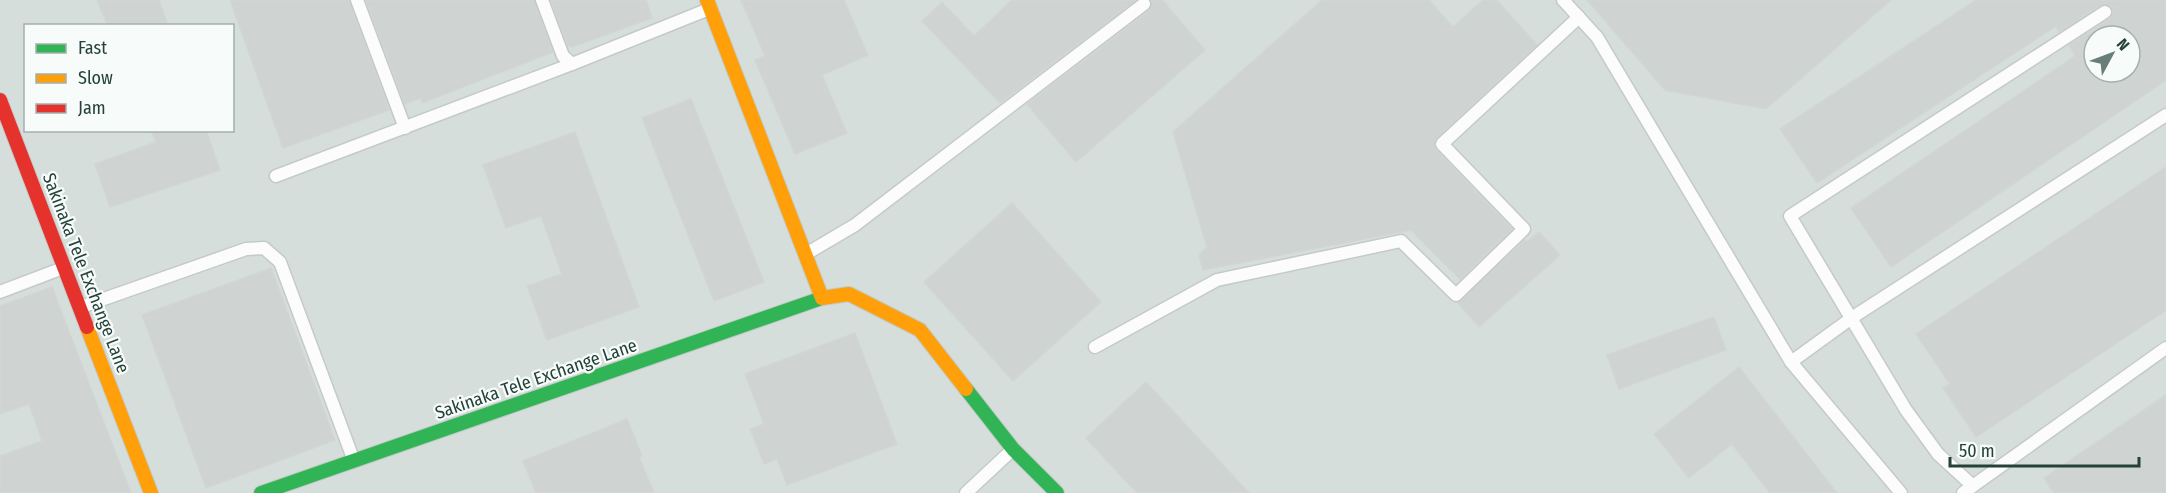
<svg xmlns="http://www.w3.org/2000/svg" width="2166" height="493" font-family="'Fira Sans Condensed',sans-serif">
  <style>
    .built { fill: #d6dedb; fill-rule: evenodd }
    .building { fill: #cfd4d2; stroke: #d1d6d4; stroke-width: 1.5; fill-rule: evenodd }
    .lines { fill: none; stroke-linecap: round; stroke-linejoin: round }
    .lane-casing { stroke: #c5cac8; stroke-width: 15 }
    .fast-casing { stroke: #c3cbc8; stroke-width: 16 }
    .slow-casing { stroke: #c3cbc8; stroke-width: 16 }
    .jam-casing { stroke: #c3cbc8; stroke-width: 16 }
    .lane { stroke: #fcfcfc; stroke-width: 12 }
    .fast { stroke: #30b455; stroke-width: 14 }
    .slow { stroke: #ff9f0a; stroke-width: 14 }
    .jam { stroke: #e5322d; stroke-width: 14 }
    .labels { text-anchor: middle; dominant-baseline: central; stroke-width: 4.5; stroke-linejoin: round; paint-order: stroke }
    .street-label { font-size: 18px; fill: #24423a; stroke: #f7fbf9 }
  </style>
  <rect width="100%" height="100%" fill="#e8edeb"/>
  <path class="built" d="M0,0H2166V493H0ZM26,26H232V130H26ZM2094,36H2130V72H2094Z"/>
  <g class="building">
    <polygon points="97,0 159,0 168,26 108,26"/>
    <polygon points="230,0 349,0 389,110 283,148"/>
    <polygon points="366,0 534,0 553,52 422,103 421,98 405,104"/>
    <polygon points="551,0 646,0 652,18 572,47 568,46"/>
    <polygon points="741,0 844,0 868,55 822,75 847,133 795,154 755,60 765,56"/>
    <polygon points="1012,0 1136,0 1000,103 922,21 942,2 974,36"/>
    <polygon points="1151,0 1162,0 1205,50 1076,162 1027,104 1149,11"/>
    <polygon points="1322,0 1429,0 1453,27 1483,0 1497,0 1537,45 1434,141 1436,150 1512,229 1460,279 1411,230 1203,270 1199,255 1207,247 1173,132"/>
    <polygon points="1587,0 1891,0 1766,109 1665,90"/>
    <path d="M1976,0H2166V80L1891,267L1851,208L2075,56L2069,45L2110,19L2113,12L2112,7L2101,5L2059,32L2056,26L1817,183L1780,129ZM2094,36H2130V72H2094Z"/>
    <polygon points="691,99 764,282 714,301 642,118"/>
    <polygon points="151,130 206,130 220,170 110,207 95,164 156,142"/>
    <polygon points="575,132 639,307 547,340 527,286 562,274 541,216 506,228 483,165"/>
    <polygon points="2166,167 2166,310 1976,437 1943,388 1950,384 1916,334"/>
    <polygon points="1012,203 1101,302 1013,381 924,282"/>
    <polygon points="1539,232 1560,255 1479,327 1458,303 1525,240 1527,242"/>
    <polygon points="271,268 335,440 206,488 142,315"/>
    <polygon points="52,287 131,493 0,493 0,456 42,441 29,404 0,414 0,306"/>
    <polygon points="1714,317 1726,350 1619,389 1607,355"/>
    <polygon points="855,333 897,444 787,485 777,459 764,464 750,429 764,424 745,374"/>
    <polygon points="1739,367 1837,493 1770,493 1732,444 1689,478 1654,434"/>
    <polygon points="1146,382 1249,493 1137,493 1086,438"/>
    <polygon points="2166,395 2166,493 2054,493 2044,478"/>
    <polygon points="627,419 642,456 639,457 654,493 536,493 523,461"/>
  </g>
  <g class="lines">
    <g class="lane-casing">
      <g id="lane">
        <polyline points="357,0 405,128"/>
        <polyline points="542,0 563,56 572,64 709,9"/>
        <polyline points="1563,0 1597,37 1791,362 1901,493"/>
        <polyline points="276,176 572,64"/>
        <polyline points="806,254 855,225 1144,4"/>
        <polyline points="0,292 63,268"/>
        <polyline points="81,307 246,249 264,248 280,262 354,461"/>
        <polyline points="1095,347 1217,280 1401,241 1456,295 1524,229 1442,144 1579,17"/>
        <polyline points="1791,362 1853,317 2166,115"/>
        <polyline points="1973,486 1938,454 1906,410 1790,216 2105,12"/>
        <polyline points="966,493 1012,450"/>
        <polyline points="1963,493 2166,348"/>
      </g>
    </g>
    <g class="fast-casing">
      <g id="fast">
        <polyline points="966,389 1013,449 1057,493"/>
        <polyline points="261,493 822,298"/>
      </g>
    </g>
    <g class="slow-casing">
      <g id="slow">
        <polyline points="707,0 822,298 849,294 920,330 966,389"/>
        <polyline points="87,327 151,493"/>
      </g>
    </g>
    <g class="jam-casing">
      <polyline id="jam" points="0,100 87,327"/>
    </g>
    <use href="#lane" class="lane"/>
    <use href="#fast" class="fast"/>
    <use href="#slow" class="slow"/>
    <use href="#jam" class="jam"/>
  </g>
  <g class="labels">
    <g class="street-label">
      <text transform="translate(86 273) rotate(69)">Sakinaka Tele Exchange Lane</text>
      <text transform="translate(536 379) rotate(-19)">Sakinaka Tele Exchange Lane</text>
    </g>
  </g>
  <rect x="24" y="24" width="210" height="108" fill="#f7fbf9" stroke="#a3b1ad" stroke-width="1.5"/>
  <rect x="36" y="44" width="30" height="9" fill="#30b455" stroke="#a3b1ad" stroke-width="1.5"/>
  <text x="78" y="54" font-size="18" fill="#24423a">Fast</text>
  <rect x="36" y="74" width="30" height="9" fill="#ff9f0a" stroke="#a3b1ad" stroke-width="1.5"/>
  <text x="78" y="84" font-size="18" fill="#24423a">Slow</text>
  <rect x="36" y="104" width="30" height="9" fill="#e5322d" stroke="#a3b1ad" stroke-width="1.5"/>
  <text x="78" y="114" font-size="18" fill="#24423a">Jam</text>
  <g transform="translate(2112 54) rotate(49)"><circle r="28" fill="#f7fbf9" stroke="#a3b1ad" stroke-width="1.5"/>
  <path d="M0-4.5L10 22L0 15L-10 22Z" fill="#697e78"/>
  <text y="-9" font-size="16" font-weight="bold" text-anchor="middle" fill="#24423a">N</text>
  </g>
  <path d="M1950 457v9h189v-9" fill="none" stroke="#24423a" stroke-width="3"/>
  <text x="1959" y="457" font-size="18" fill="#24423a" stroke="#f7fbf9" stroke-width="4.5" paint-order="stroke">50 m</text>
</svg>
